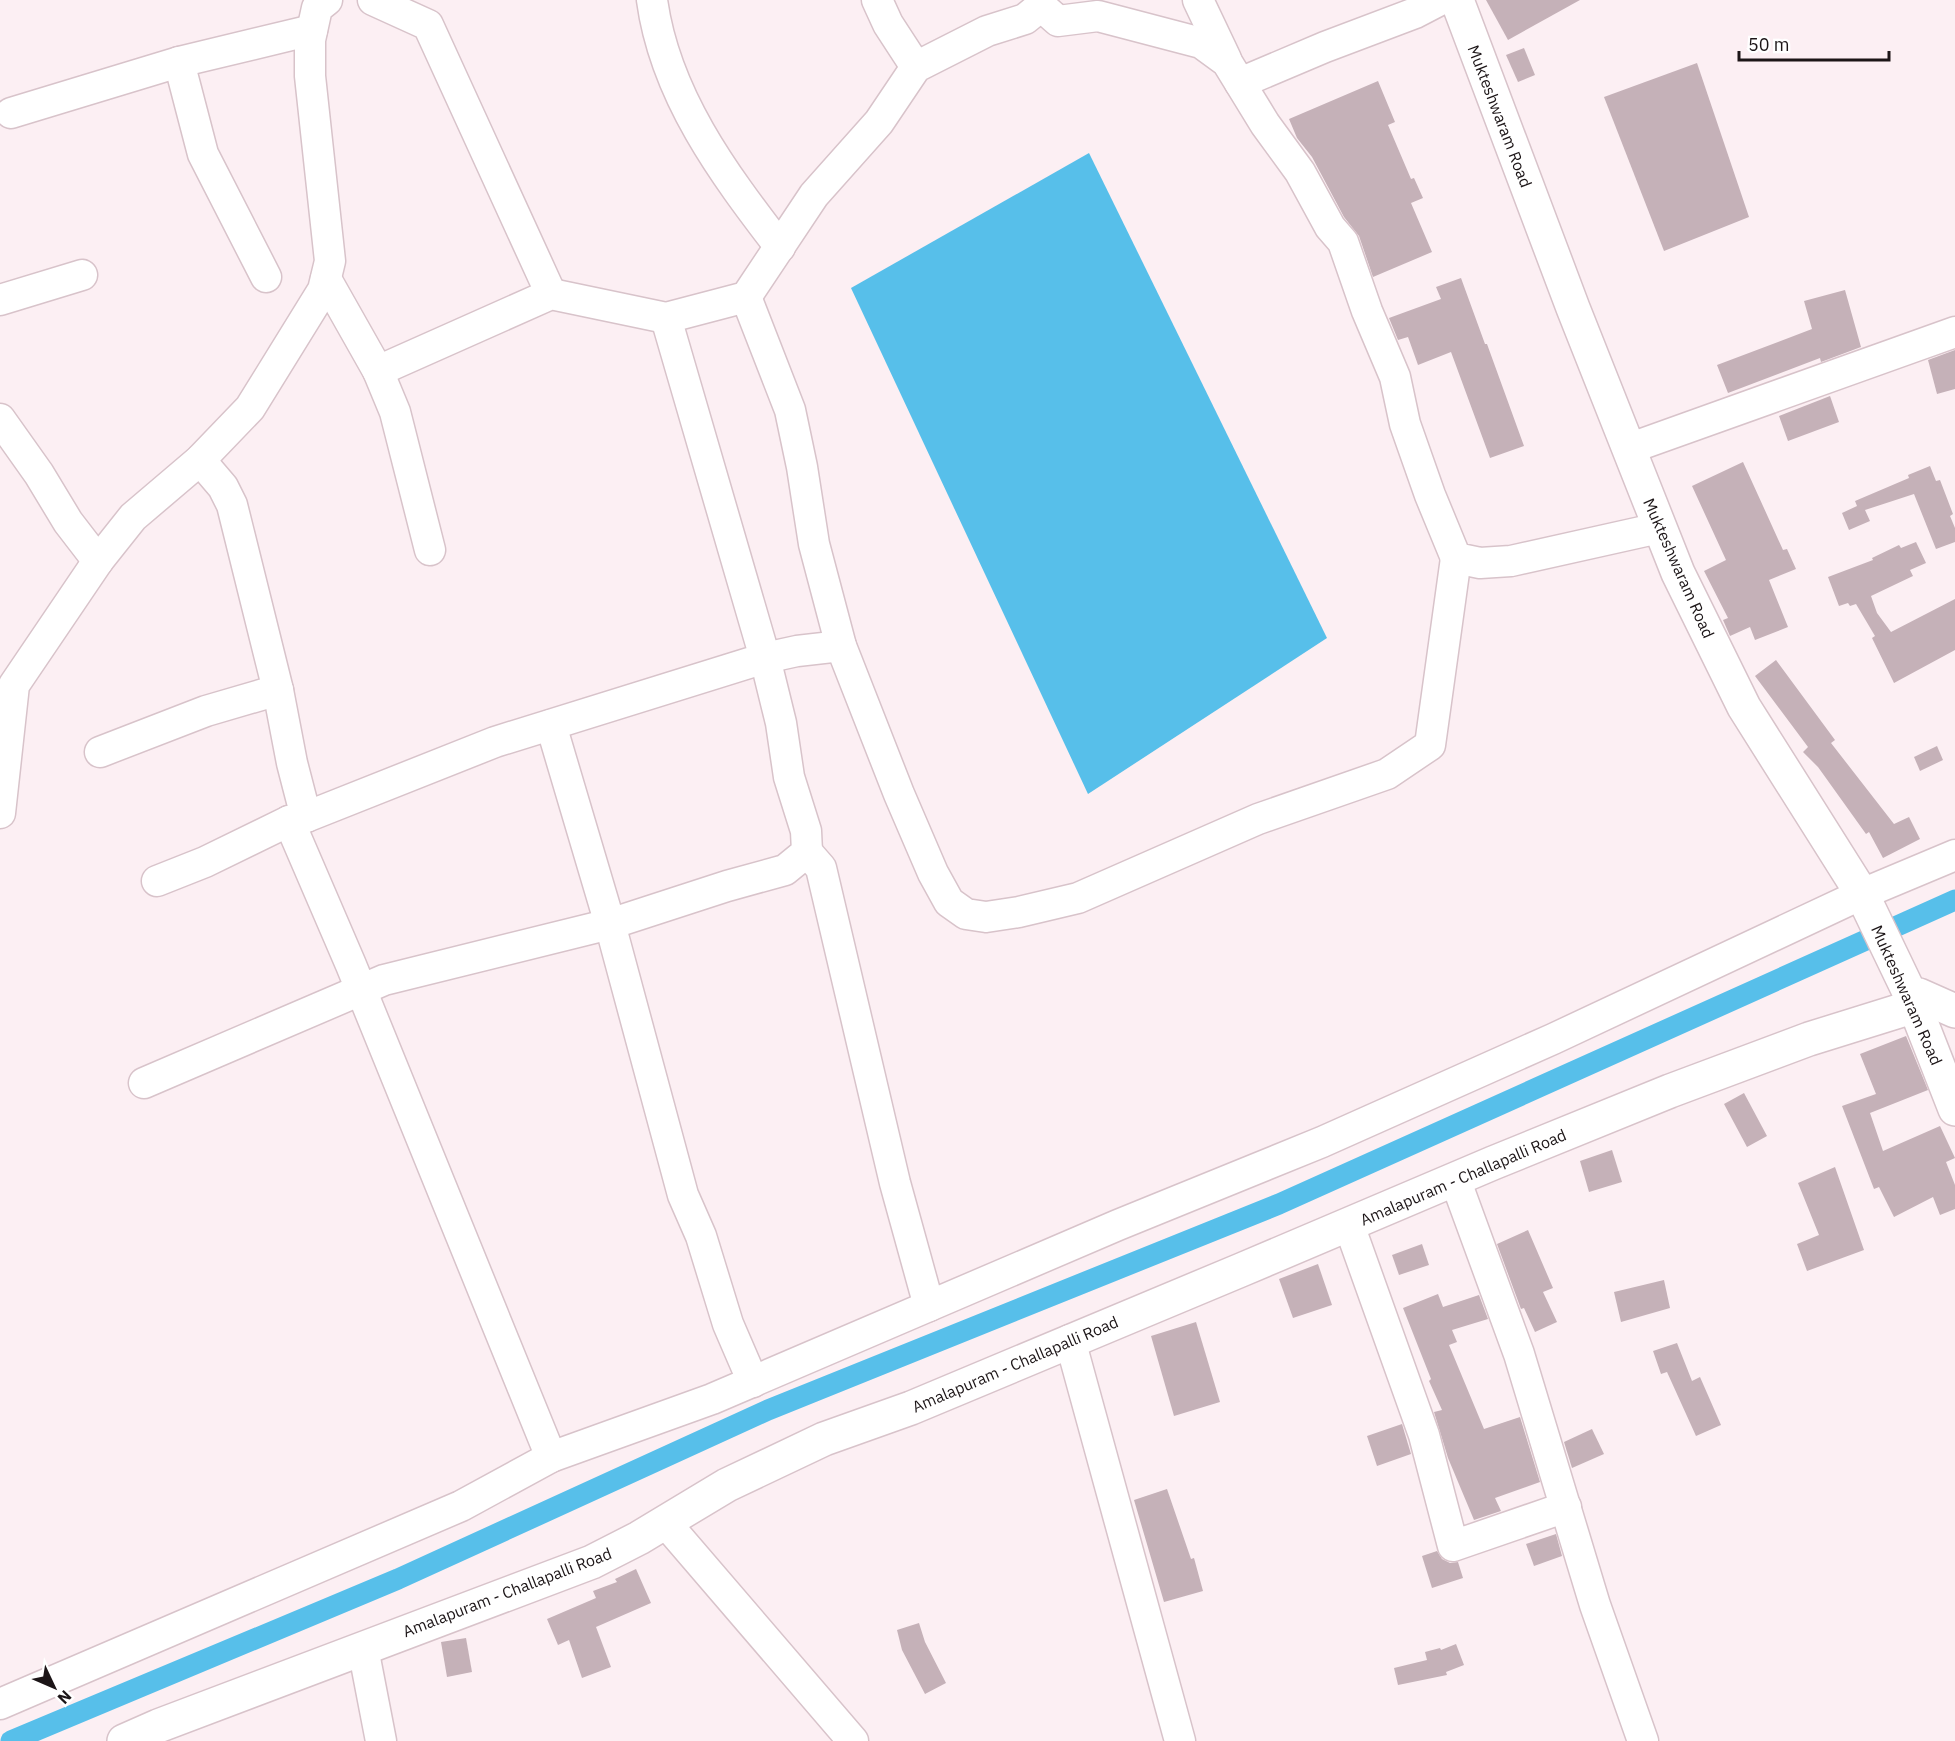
<svg xmlns="http://www.w3.org/2000/svg" width="1955" height="1741" font-family="'IBM Plex Sans',sans-serif">
  <style>
    .water { fill: #57bfea }
    .lines { fill: none; stroke-linecap: round; stroke-linejoin: round }
    .canal { stroke: #57bfea; stroke-width: 21 }
    .building { fill: #c5b1b8 }
    .minor-casing { stroke: #d8c3ca; stroke-width: 33 }
    .major-casing { stroke: #d8c3ca; stroke-width: 36 }
    .minor { stroke: #fff; stroke-width: 30 }
    .major { stroke: #fff; stroke-width: 33 }
    .labels { text-anchor: middle; dominant-baseline: central; stroke-width: 4.5; stroke-linejoin: round; paint-order: stroke }
    .street-label { font-size: 16px; fill: #1c1517; stroke: #fff }
  </style>
  <rect width="100%" height="100%" fill="#fceff3"/>
  <polygon class="water" points="1089,153 1327,638 1088,794 851,288"/>
  <g class="lines">
    <polyline class="canal" points="11,1741 398,1579 768,1410 1279,1204 1955,900"/>
  </g>
  <g class="building">
    <polygon points="1486,0 1580,0 1508,40"/>
    <polygon points="1524,48 1535,75 1518,82 1506,55"/>
    <polygon points="1697,63 1749,217 1664,251 1604,97"/>
    <polygon points="1378,81 1395,122 1388,125 1411,179 1414,178 1423,198 1411,203 1432,252 1373,277 1359,236 1344,217 1312,157 1297,138 1289,119"/>
    <polygon points="1461,278 1485,344 1487,344 1524,446 1490,458 1451,352 1418,365 1408,337 1398,340 1389,318 1441,299 1436,287"/>
    <polygon points="1845,290 1861,347 1821,362 1820,358 1728,393 1717,365 1812,329 1804,301"/>
    <polygon points="1955,350 1955,389 1937,394 1928,360"/>
    <polygon points="1830,396 1839,422 1788,441 1779,416"/>
    <polygon points="1743,462 1783,550 1787,549 1796,569 1769,580 1788,627 1755,640 1750,627 1730,636 1723,620 1728,618 1704,571 1726,560 1692,486"/>
    <polygon points="1930,466 1936,481 1940,480 1953,514 1950,516 1955,528 1955,542 1936,549 1914,494 1865,510 1870,521 1849,530 1842,513 1857,506 1855,501 1909,478 1908,475"/>
    <polygon points="1916,542 1926,563 1910,570 1913,576 1871,596 1877,613 1891,632 1955,599 1955,650 1894,683 1872,638 1875,636 1856,604 1850,606 1848,603 1839,606 1828,577 1873,560 1872,558 1899,545 1901,548"/>
    <polygon points="1776,660 1835,740 1831,743 1894,824 1909,817 1920,839 1883,858 1869,832 1866,834 1818,767 1803,752 1808,747 1755,676"/>
    <polygon points="1937,746 1943,760 1920,771 1914,757"/>
    <polygon points="1906,1036 1928,1090 1870,1113 1883,1151 1940,1126 1955,1158 1946,1162 1955,1185 1955,1209 1940,1215 1933,1197 1894,1217 1879,1187 1874,1189 1842,1106 1876,1094 1860,1054"/>
    <polygon points="1744,1093 1767,1136 1747,1147 1724,1104"/>
    <polygon points="1612,1150 1622,1182 1589,1192 1580,1161"/>
    <polygon points="1835,1167 1864,1250 1807,1271 1797,1244 1819,1235 1798,1183"/>
    <polygon points="1528,1230 1553,1288 1543,1292 1557,1322 1535,1332 1524,1308 1521,1309 1497,1244"/>
    <polygon points="1422,1244 1429,1265 1399,1275 1392,1255"/>
    <polygon points="1318,1264 1332,1305 1293,1318 1279,1279"/>
    <polygon points="1664,1280 1670,1308 1621,1322 1614,1292"/>
    <polygon points="1438,1294 1443,1307 1479,1295 1488,1319 1452,1330 1457,1342 1449,1345 1484,1429 1520,1417 1540,1482 1495,1498 1501,1511 1474,1520 1448,1458 1434,1412 1442,1410 1429,1381 1431,1379 1403,1308"/>
    <polygon points="1196,1322 1220,1402 1174,1416 1151,1336"/>
    <polygon points="1677,1343 1692,1381 1700,1377 1721,1425 1696,1436 1667,1372 1661,1374 1653,1351"/>
    <polygon points="1402,1424 1411,1454 1377,1466 1367,1436"/>
    <polygon points="1592,1429 1604,1454 1572,1468 1564,1442"/>
    <polygon points="1167,1489 1191,1559 1194,1558 1203,1591 1164,1602 1134,1500"/>
    <polygon points="1556,1534 1562,1556 1534,1566 1526,1544"/>
    <polygon points="1437,1551 1442,1559 1450,1563 1458,1562 1463,1578 1432,1588 1422,1556"/>
    <polygon points="636,1569 651,1603 596,1627 611,1667 582,1678 569,1640 558,1645 547,1619 596,1598 593,1591 617,1582 615,1579"/>
    <polygon points="919,1623 925,1642 946,1683 925,1694 902,1650 897,1630"/>
    <polygon points="466,1638 472,1672 447,1677 441,1642"/>
    <polygon points="1456,1644 1464,1665 1446,1672 1447,1675 1398,1685 1394,1668 1427,1660 1425,1652 1440,1648 1441,1650"/>
  </g>
  <g class="lines">
    <g class="minor-casing">
      <g id="minor">
        <polyline points="373,0 428,25 551,294"/>
        <path d="M652,0C665,95 723,173 780,247"/>
        <polyline points="877,0 888,24 916,67"/>
        <polyline points="1198,0 1226,59"/>
        <polyline points="1240,83 1325,47 1415,13 1440,0"/>
        <polyline points="11,113 179,62"/>
        <polyline points="266,277 203,154 179,62 312,30"/>
        <polyline points="326,279 378,371 551,294 666,318 746,297 814,195 879,122 916,67 987,31 1025,19 1041,6 1058,21 1098,16 1201,43 1227,62 1265,124 1300,172 1330,227 1343,242 1367,311 1395,377 1405,424 1430,495 1456,558 1480,563 1511,561 1659,528"/>
        <polyline points="746,297 790,410 802,467 814,544 841,646 899,794 933,873 949,902 966,914 986,917 1019,912 1078,898 1258,819 1387,774 1430,745 1456,558"/>
        <polyline points="0,300 82,275"/>
        <polyline points="378,371 395,412 430,550"/>
        <polyline points="0,419 39,474 68,522 98,561"/>
        <polyline points="1628,449 1955,332"/>
        <polyline points="200,460 223,487 232,505 278,690 292,763 306,817"/>
        <polyline points="551,725 610,924 683,1195 701,1236 728,1324 753,1382"/>
        <polyline points="100,752 206,711 278,690"/>
        <polyline points="0,813 14,685 98,561 133,517 200,460 250,408 323,290 330,261 310,76 310,40 317,8 327,0"/>
        <polyline points="289,821 351,965 551,1457"/>
        <polyline points="807,852 821,868 895,1183 929,1306"/>
        <polyline points="157,881 205,862 289,821 306,817 495,742 765,658 666,318"/>
        <polyline points="144,1083 384,980 610,924 727,886 785,870 807,852 806,831 789,777 781,723 765,658 797,651 841,646"/>
        <polyline points="1455,1179 1519,1354 1595,1605 1643,1741"/>
        <polyline points="1349,1225 1424,1435 1453,1546 1566,1507"/>
        <polyline points="1070,1340 1180,1741"/>
        <polyline points="665,1522 853,1741"/>
        <polyline points="363,1648 381,1741"/>
        <polyline points="0,1704 461,1506 551,1457 712,1399 1118,1225 1322,1142 1553,1039 1862,894 1955,855"/>
      </g>
    </g>
    <g class="major-casing">
      <g id="major">
        <polyline points="1457,0 1573,308 1678,573 1744,707 1862,894 1910,994 1955,1109"/>
        <polyline points="1911,998 1919,995 1955,1011"/>
        <polyline points="124,1741 158,1726 592,1562 639,1538 727,1485 824,1439 911,1408 1241,1270 1493,1163 1670,1091 1809,1039 1915,1006"/>
      </g>
    </g>
    <use href="#minor" class="minor"/>
    <use href="#major" class="major"/>
  </g>
  <g class="labels">
    <g class="street-label">
      <text transform="translate(1500 116) rotate(69)">Mukteshwaram Road</text>
      <text transform="translate(1679 568) rotate(66)">Mukteshwaram Road</text>
      <text transform="translate(1907 995) rotate(66)">Mukteshwaram Road</text>
      <text transform="translate(1463 1177) rotate(-23)">Amalapuram - Challapalli Road</text>
      <text transform="translate(1015 1364) rotate(-23)">Amalapuram - Challapalli Road</text>
      <text transform="translate(507 1592) rotate(-21)">Amalapuram - Challapalli Road</text>
    </g>
  </g>
  <g transform="translate(54 1687) rotate(134)" stroke="#ffffff" stroke-width="4.5" paint-order="stroke">
  <path d="M0-4.5L10 22L0 15L-10 22Z" fill="#1c1517"/>
  <text y="-9" font-size="16" font-weight="bold" text-anchor="middle" fill="#1c1517">N</text>
  </g>
  <path d="M1739 51v9h150v-9" fill="none" stroke="#1c1517" stroke-width="3"/>
  <text x="1748" y="51" font-size="18" fill="#1c1517" stroke="#ffffff" stroke-width="4.5" paint-order="stroke">50 m</text>
</svg>
